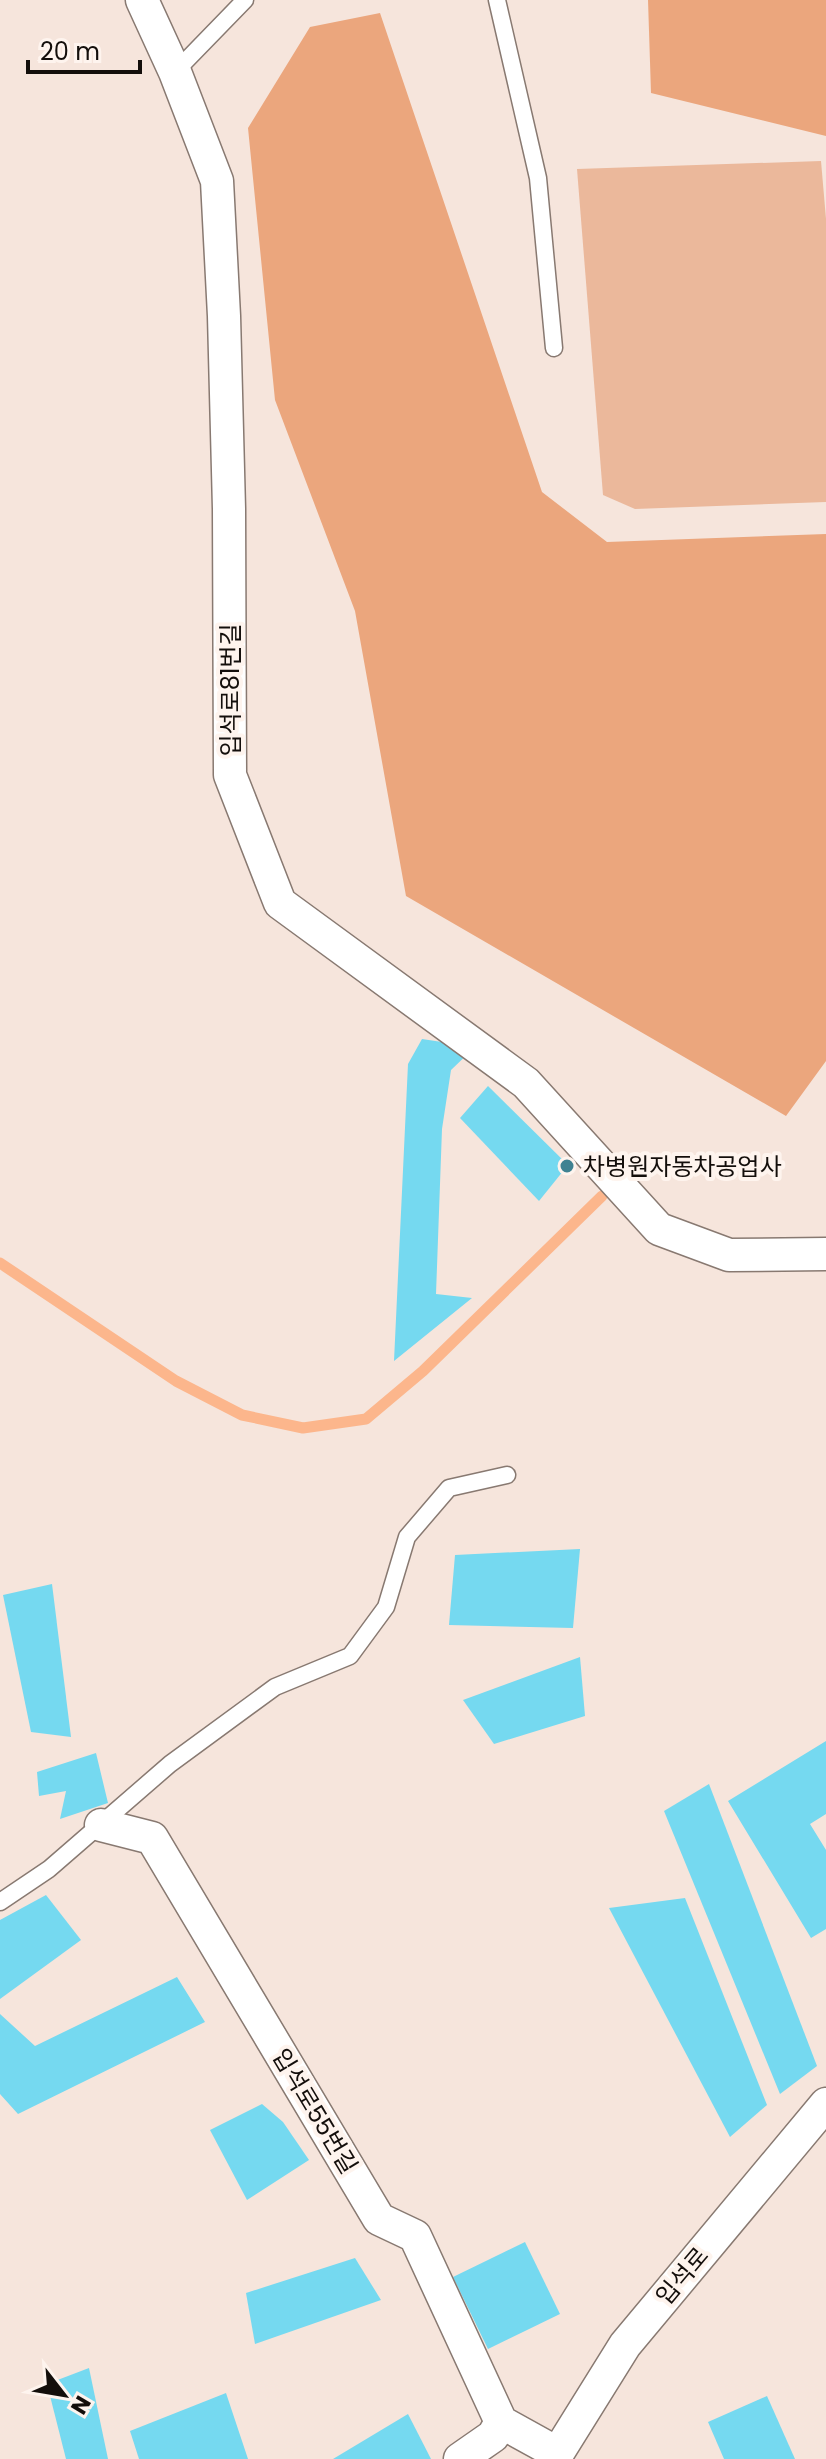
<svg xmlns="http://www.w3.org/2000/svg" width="826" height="2459" font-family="Poppins,'Noto Sans KR',sans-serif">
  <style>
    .green { fill: #ebb89b }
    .forest { fill: #eba67d }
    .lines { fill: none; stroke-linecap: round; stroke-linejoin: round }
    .stream { stroke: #fcb68c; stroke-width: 11 }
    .building { fill: #75d9f0 }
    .service-casing { stroke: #887971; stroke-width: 19 }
    .minor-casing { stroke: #887971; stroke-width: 35 }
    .service { stroke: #fff; stroke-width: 16 }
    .minor { stroke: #fff; stroke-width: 32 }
    .poi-dot { fill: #3f8292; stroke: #fef4ee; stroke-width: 3 }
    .labels { text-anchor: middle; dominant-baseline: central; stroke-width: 8; stroke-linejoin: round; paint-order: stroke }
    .street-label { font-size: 24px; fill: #130e0b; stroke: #fef4ee }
    .poi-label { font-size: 24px; fill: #130e0b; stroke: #fef4ee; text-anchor: start }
  </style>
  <rect width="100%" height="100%" fill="#f6e5dc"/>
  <polygon class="green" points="821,161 826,219 826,502 635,509 603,495 577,169"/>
  <g class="forest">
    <polygon points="648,0 826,0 826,136 651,93"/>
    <polygon points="380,13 542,492 607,542 826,534 826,1061 786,1116 406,896 355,611 275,400 248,128 310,27"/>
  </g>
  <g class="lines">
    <polyline class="stream" points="0,1263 176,1381 242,1415 303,1428 366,1419 423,1371 602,1196"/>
  </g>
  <g class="building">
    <polygon points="422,1039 475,1047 451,1070 442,1129 436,1294 472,1298 394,1361 408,1064"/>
    <polygon points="488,1086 568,1165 539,1201 460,1118"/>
    <polygon points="580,1549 573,1628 449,1625 455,1555"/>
    <polygon points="52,1584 71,1737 31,1732 3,1595"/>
    <polygon points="580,1657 585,1716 494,1744 463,1700"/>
    <polygon points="826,1741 826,1814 810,1824 826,1850 826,1929 811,1938 728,1801"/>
    <polygon points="96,1753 108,1803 60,1819 66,1791 39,1796 37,1772"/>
    <polygon points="709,1784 817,2066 780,2094 664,1811"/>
    <polygon points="46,1895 81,1940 0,1999 0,1920"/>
    <polygon points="685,1898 767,2105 730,2137 609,1908"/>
    <polygon points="177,1977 205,2022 18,2114 0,2094 0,2014 35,2046"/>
    <polygon points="262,2104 283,2122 309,2160 247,2200 210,2130"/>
    <polygon points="525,2242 560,2314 488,2349 453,2277"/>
    <polygon points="355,2258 381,2300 255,2344 246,2293"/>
    <polygon points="89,2368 108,2459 66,2459 47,2384"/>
    <polygon points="226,2393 248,2459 139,2459 130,2431"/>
    <polygon points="767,2396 795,2459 724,2459 708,2422"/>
    <polygon points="408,2414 431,2459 333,2459"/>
  </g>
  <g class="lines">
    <g class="service-casing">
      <g id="service">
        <polyline points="497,0 538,178 554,348"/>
        <polyline points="175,72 245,0"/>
        <polyline points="0,1902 49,1869 170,1764 275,1687 350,1656 386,1607 407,1537 449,1488 507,1475"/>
      </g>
    </g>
    <g class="minor-casing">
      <g id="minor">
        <polyline points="142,0 175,72 217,181 224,316 229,509 230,775 280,903 526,1083 659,1229 729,1255 826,1254"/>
        <polyline points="101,1825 152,1838 379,2219 415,2236 501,2422 557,2453"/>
        <polyline points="460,2459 493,2436 501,2422"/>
        <polyline points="554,2459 625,2345 826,2104"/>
      </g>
    </g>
    <use href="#service" class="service"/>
    <use href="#minor" class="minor"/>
  </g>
  <circle class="poi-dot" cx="567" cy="1166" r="8"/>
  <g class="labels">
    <g class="street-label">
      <text transform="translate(230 690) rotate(-90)">입석로81번길</text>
      <text transform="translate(315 2111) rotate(59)">입석로55번길</text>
      <text transform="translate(682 2276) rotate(-50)">입석로</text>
    </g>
    <g class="poi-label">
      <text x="583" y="1166">차병원자동차공업사</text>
    </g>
  </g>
  <g transform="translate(64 2395) rotate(121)" stroke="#fef4ee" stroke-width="6" paint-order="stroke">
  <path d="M0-6L14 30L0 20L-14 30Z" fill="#130e0b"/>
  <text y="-12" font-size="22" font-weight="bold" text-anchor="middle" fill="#130e0b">N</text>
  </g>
  <path d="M28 60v12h112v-12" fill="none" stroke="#130e0b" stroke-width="4"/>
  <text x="40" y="60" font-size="24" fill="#130e0b" stroke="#fef4ee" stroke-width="6" paint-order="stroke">20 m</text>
</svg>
